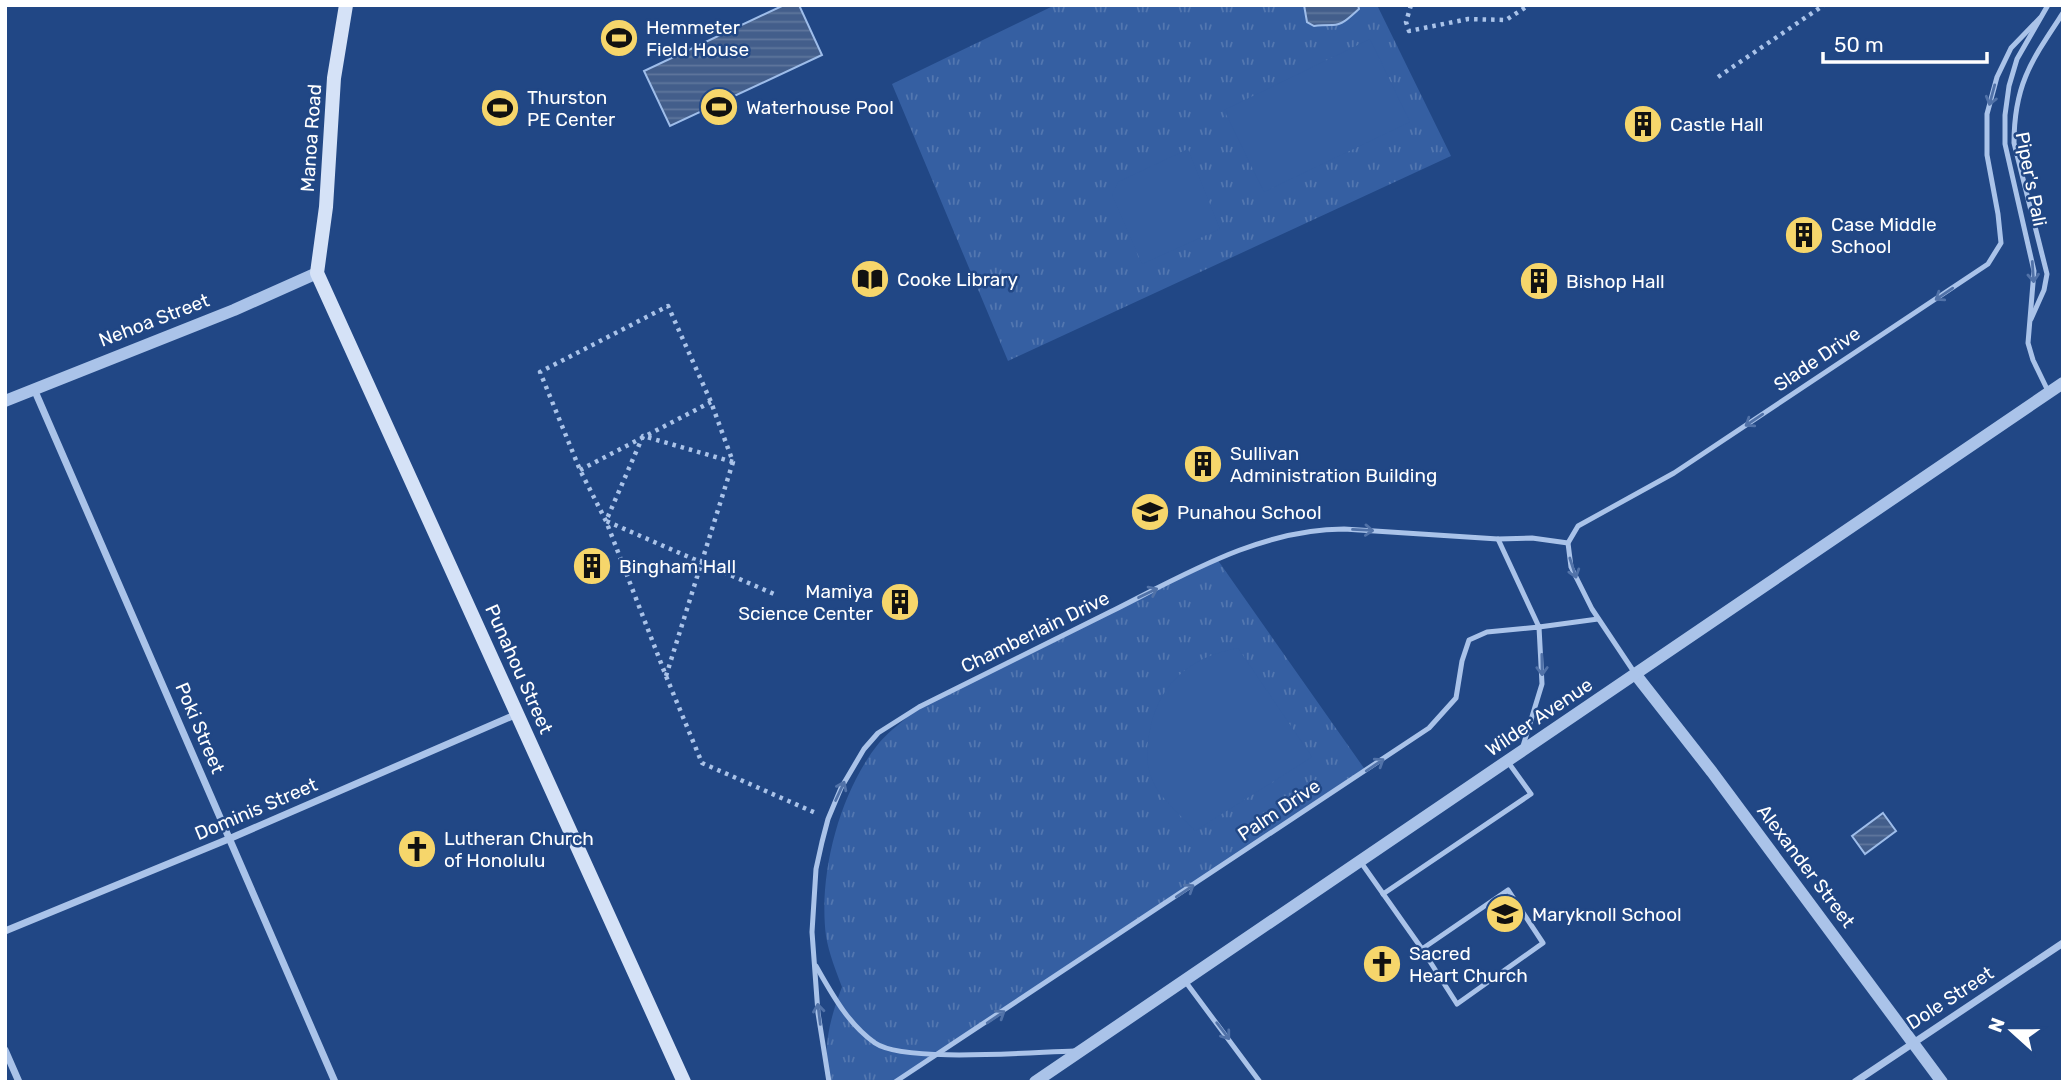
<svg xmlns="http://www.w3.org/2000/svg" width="2068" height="1087" font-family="Rubik,sans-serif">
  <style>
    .grass { fill: url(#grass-tufts) }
    .pitch { fill: #355fa2 }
    .water { fill: url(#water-rules); stroke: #9ebdea; stroke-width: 2 }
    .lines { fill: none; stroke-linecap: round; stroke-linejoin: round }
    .path { stroke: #aac3e9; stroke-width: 4.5; stroke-dasharray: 3.5 5; stroke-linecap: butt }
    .service { stroke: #aac3e9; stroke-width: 5 }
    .minor { stroke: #aac3e9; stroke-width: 7 }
    .tertiary { stroke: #aac3e9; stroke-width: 12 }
    .secondary { stroke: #d5e2f7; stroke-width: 14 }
    .oneway { stroke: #5172a8 }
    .labels { text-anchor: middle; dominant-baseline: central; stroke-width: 5; stroke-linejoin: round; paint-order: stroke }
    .poi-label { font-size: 19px; fill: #fff; stroke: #214785; text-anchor: start }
    .street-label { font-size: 19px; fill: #fff; stroke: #214785 }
  </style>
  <defs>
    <pattern id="grass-tufts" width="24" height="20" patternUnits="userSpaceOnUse" patternTransform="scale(1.75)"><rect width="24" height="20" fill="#355fa2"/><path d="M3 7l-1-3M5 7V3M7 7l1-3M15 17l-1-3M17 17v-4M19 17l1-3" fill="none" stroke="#5377b0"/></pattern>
    <pattern id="water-rules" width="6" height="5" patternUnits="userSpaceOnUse" patternTransform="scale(1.75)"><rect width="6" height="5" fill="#435e8b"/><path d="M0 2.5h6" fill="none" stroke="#5f769c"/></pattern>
  </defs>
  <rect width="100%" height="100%" fill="#214785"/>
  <g class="grass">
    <polygon points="1055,5 1304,5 1305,13 1314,26 1327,23 1359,9 1358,5 1377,5 1451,156 1008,361 892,84"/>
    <path d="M1217,559L1366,771L895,1082H829C822,1049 830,1018 842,987C836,971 829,954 826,936C818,874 840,791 879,743C890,730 906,719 919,707Z"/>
  </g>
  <g class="pitch">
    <polygon points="1370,39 1410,122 1264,192 1224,110"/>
    <polygon points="1188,149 1220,229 1142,264 1112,195 1118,182"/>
    <path d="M1238,648L1312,757L1195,831C1182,816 1162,800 1153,782C1146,766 1146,751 1149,735C1157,685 1189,657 1238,648Z"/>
  </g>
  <g class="water">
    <polygon points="784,5 799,5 822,55 670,126 644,71"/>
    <path d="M1304,5H1358L1359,9C1352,15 1343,25 1333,25C1326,25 1321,25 1314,26L1307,22Z"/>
    <polygon points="1883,813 1896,831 1865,854 1852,836"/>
  </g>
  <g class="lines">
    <g class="path">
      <polyline points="1411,5 1406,22 1409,31 1468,19 1506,20 1529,5"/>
      <polyline points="1718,77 1824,5"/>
      <polyline points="733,462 643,436 606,521 774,594"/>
      <polyline points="580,470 711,402"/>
      <polyline points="666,676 733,462 711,402 668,306 540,372 580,470 606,521 666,676 702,763 818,814"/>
    </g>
    <g class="service">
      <polyline points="2048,5 2017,59 2009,86 2005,115 2005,144 2034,271 2028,343 2033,360 2049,393"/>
      <path d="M2031,319L2044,290L2047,274L2014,143C2014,84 2032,60 2063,13"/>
      <polyline points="1498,539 1539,627 1598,619"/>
      <polyline points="1634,672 1592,609 1571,567 1568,543 1578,526 1674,473 1988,264 2001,243 1998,214 1987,155 1987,114 1997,77 2011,48 2040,18"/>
      <polyline points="1360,861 1422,949 1508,890 1543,943 1457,1004 1422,949"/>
      <polyline points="1383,894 1531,794 1508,762"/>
      <path d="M816,966C832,994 848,1024 875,1043C904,1063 1032,1052 1074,1051"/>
      <polyline points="1185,981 1260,1082"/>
      <path d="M829,1082L818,1013L812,932L816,869L822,842L828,819L841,788L864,749L878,733L919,707C983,675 1047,644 1110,612C1184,575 1260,529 1344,529L1498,539L1532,538L1568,543"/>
      <polyline points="895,1082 1429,728 1456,698 1462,661 1469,640 1487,632 1539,627 1542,684 1523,746"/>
    </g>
    <g class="minor">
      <polyline points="34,389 335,1082"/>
      <polyline points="5,931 231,838 517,714"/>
      <polyline points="5,1050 19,1082"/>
      <polyline points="1855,1082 2063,943"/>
    </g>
    <g class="tertiary">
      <polyline points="5,401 234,310 317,273"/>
      <polyline points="1636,675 1712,772 1942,1082"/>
      <polyline points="1035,1082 2063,383"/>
    </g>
    <polyline class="secondary" points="346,5 334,78 326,207 317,273 684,1082"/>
  </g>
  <defs><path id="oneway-shaft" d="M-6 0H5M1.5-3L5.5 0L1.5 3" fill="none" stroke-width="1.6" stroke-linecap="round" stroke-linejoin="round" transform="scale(1.75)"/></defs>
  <g class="oneway">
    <use href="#oneway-shaft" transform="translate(1992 95) rotate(105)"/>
    <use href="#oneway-shaft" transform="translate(2033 272) rotate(86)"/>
    <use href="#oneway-shaft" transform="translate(1944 294) rotate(146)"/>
    <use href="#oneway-shaft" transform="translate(1754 420) rotate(146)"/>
    <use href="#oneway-shaft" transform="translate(1363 530) rotate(3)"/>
    <use href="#oneway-shaft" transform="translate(1573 568) rotate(72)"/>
    <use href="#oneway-shaft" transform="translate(1148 593) rotate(-26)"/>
    <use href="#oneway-shaft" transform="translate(1542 665) rotate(89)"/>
    <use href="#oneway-shaft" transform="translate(1375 765) rotate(-34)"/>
    <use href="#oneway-shaft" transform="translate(840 791) rotate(-65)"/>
    <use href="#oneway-shaft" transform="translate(1185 891) rotate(-34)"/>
    <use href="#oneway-shaft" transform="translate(819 1014) rotate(-97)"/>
    <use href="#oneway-shaft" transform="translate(996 1017) rotate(-34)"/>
    <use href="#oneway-shaft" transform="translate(1223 1031) rotate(53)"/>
  </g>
  <defs>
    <g id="stadium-disc" transform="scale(2.0125)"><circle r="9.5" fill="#f6d66b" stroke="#214785"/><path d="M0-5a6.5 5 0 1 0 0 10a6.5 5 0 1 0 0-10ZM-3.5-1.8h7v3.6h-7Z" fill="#111"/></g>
    <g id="building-disc" transform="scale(2.0125)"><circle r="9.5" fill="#f6d66b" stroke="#214785"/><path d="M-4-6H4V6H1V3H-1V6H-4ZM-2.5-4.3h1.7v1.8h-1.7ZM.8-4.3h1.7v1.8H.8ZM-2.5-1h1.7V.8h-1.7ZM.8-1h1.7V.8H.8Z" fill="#111"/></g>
    <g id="library-disc" transform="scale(2.0125)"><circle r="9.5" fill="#f6d66b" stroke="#214785"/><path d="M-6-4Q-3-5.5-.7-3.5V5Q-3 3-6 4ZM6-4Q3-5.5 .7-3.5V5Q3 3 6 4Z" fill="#111"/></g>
    <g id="school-disc" transform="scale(2.0125)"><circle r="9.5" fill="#f6d66b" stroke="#214785"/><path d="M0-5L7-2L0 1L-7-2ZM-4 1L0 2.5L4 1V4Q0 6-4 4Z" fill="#111"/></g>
    <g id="church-disc" transform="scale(2.0125)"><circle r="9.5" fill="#f6d66b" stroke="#214785"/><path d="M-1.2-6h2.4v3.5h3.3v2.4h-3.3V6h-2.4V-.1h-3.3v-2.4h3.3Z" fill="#111"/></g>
  </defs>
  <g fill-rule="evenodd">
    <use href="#stadium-disc" x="619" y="38"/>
    <use href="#stadium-disc" x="719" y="107"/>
    <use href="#stadium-disc" x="500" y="108"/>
    <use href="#building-disc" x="1643" y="124"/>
    <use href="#building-disc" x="1804" y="235"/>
    <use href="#library-disc" x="870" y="279"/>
    <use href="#building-disc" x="1539" y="281"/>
    <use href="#building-disc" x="1203" y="464"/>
    <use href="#school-disc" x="1150" y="512"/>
    <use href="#building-disc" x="592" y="566"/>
    <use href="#building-disc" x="900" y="602"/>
    <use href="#church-disc" x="417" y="849"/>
    <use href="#school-disc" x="1505" y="914"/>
    <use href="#church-disc" x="1382" y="964"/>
  </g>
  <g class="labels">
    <g class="poi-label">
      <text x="646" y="27">Hemmeter<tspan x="646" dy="22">Field House</tspan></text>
      <text x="527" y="97">Thurston<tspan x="527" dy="22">PE Center</tspan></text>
      <text x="746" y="107">Waterhouse Pool</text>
      <text x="1670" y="124">Castle Hall</text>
      <text x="1831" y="224">Case Middle<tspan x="1831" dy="22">School</tspan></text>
      <text x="897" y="279">Cooke Library</text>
      <text x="1566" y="281">Bishop Hall</text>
      <text x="1230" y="453">Sullivan<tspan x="1230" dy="22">Administration Building</tspan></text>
      <text x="1177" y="512">Punahou School</text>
      <text x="619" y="566">Bingham Hall</text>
      <text x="873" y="591" text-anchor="end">Mamiya<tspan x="873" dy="22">Science Center</tspan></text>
      <text x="444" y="838">Lutheran Church<tspan x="444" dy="22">of Honolulu</tspan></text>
      <text x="1532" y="914">Maryknoll School</text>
      <text x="1409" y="953">Sacred<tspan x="1409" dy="22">Heart Church</tspan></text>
    </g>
    <g class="street-label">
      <text transform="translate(311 138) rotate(-86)">Manoa Road</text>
      <text transform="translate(2031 179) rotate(79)">Piper's Pali</text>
      <text transform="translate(154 320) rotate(-21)">Nehoa Street</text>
      <text transform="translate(1817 359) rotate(-34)">Slade Drive</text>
      <text transform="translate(1035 632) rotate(-26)">Chamberlain Drive</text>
      <text transform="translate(519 669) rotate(66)">Punahou Street</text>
      <text transform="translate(1539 717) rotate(-34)">Wilder Avenue</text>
      <text transform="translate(200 728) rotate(67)">Poki Street</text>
      <text transform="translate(256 809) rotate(-23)">Dominis Street</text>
      <text transform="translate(1279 810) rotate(-34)">Palm Drive</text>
      <text transform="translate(1806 866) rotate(53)">Alexander Street</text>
      <text transform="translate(1950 998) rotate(-33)">Dole Street</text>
    </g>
  </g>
  <rect width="2068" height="1087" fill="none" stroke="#ffffff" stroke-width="14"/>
  <g transform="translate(2012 1031) rotate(291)" stroke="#214785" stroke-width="5" paint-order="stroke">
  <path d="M0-5L12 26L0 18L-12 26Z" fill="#ffffff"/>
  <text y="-10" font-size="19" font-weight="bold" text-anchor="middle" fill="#ffffff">N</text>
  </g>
  <path d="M1823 52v10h164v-10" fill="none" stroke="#ffffff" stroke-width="3.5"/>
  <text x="1834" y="52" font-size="21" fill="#ffffff" stroke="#214785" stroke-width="5" paint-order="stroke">50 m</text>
</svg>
